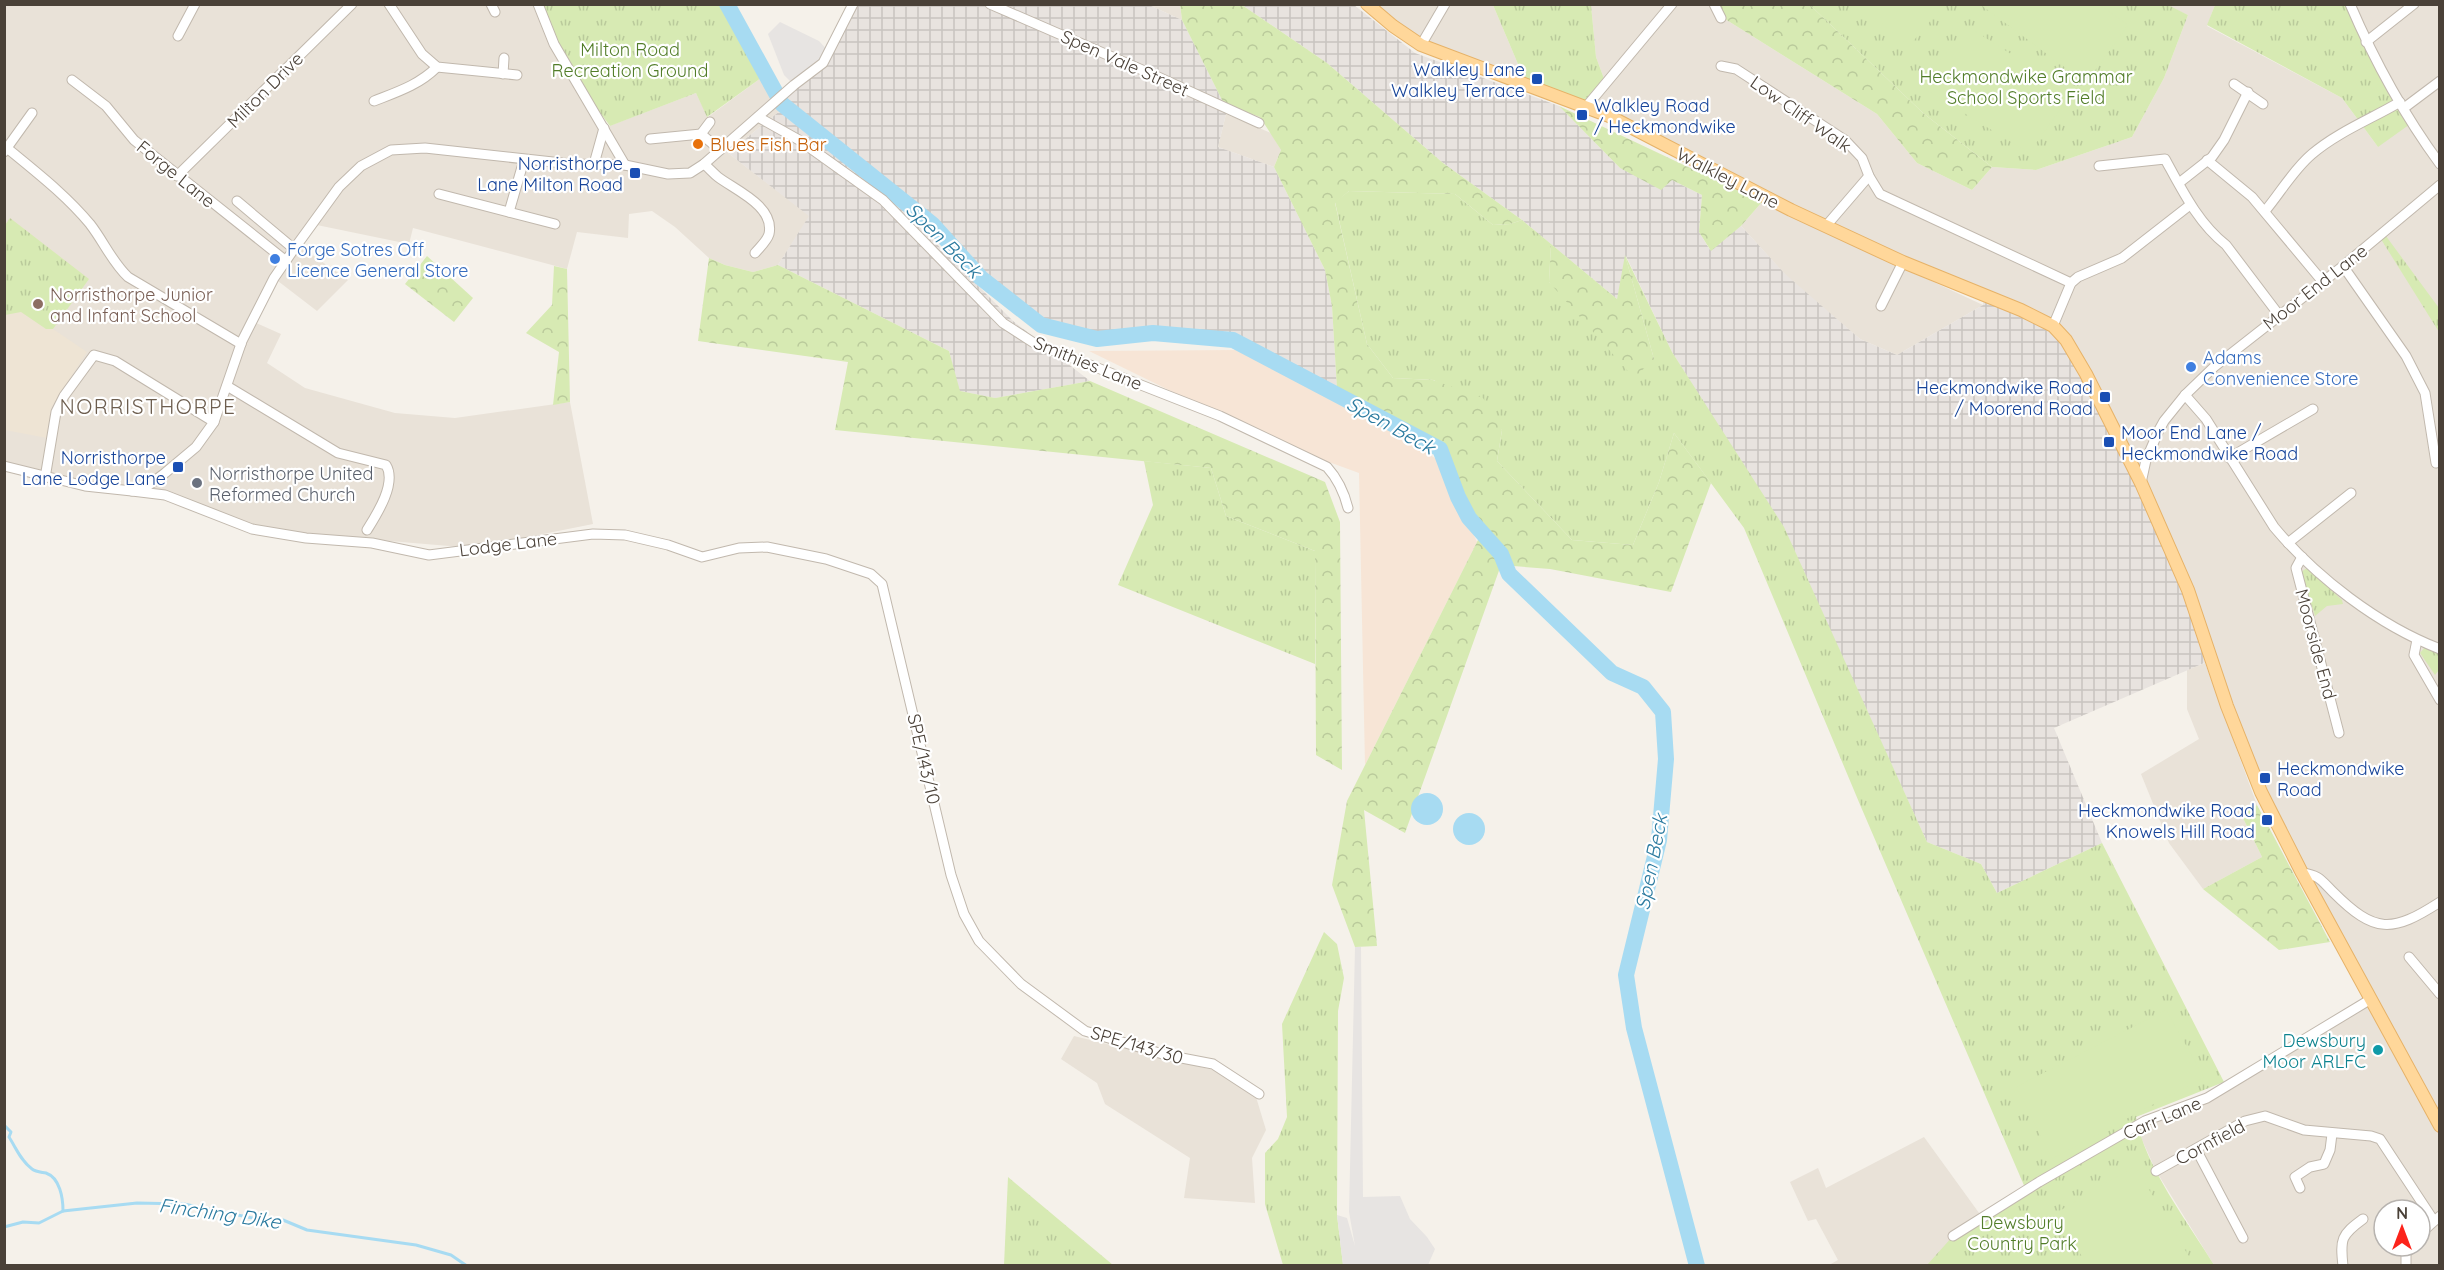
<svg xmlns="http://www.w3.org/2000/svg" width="2444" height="1270" font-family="Quicksand,sans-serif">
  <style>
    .residential { fill: #e9e2d8; fill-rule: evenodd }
    .commercial { fill: #f7e5d6 }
    .industrial { fill: url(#industrial-grid) }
    .education { fill: #eee4d4 }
    .grass { fill: url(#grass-tufts) }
    .forest { fill: url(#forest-crowns) }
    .garden { fill: #d7eab3 }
    .parking { fill: #e7e4e2 }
    .water { fill: #a7dbf2 }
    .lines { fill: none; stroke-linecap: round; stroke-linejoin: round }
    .stream { stroke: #a7dbf2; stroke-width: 3 }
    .river { stroke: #a7dbf2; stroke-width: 16 }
    .minor-casing { stroke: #c1b8ad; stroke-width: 11 }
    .major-casing { stroke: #e6b268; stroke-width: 14 }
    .minor { stroke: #fff; stroke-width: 9 }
    .major { stroke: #ffd79a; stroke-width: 12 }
    .transit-dot { fill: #1a4fb4; stroke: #fff; stroke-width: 2 }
    .food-dot { fill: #e8710a; stroke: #fff; stroke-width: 2 }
    .shop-dot { fill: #3f7fe0; stroke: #fff; stroke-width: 2 }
    .education-dot { fill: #8d6e63; stroke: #fff; stroke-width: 2 }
    .worship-dot { fill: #6b7280; stroke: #fff; stroke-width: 2 }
    .culture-dot { fill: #0f9aa8; stroke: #fff; stroke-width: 2 }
    .labels { text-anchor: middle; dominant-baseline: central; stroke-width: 4.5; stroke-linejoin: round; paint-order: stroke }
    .park-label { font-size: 18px; fill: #527d29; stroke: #fff }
    .street-label { font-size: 18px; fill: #4a4138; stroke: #fff }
    .transit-label { font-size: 18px; fill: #164399; stroke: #fff; text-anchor: end }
    .food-label { font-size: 18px; fill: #c56008; stroke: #fff; text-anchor: start }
    .shop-label { font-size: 18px; fill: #366cbe; stroke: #fff; text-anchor: start }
    .education-label { font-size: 18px; fill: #785e54; stroke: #fff; text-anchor: start }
    .worship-label { font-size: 18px; fill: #5b616d; stroke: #fff; text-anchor: start }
    .culture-label { font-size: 18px; fill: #0d838f; stroke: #fff; text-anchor: end }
    .water-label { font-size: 20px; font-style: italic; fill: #2a7a9f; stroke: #fff }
    .quarter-label { font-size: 21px; letter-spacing: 1.5px; fill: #6d5e4f; stroke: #fff }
  </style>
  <defs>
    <pattern id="industrial-grid" width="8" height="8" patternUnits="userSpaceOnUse" patternTransform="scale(1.5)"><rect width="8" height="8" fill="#e8e3df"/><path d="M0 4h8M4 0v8" fill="none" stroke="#c8c4c0"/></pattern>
    <pattern id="grass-tufts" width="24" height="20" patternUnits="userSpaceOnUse" patternTransform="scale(1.5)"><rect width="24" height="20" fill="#d7eab3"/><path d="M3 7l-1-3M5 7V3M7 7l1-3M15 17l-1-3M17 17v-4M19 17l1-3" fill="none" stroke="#baca9b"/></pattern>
    <pattern id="forest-crowns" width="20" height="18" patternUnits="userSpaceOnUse" patternTransform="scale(1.5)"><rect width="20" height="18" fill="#d7eab3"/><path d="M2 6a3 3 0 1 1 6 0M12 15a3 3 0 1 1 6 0" fill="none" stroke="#baca9b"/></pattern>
  </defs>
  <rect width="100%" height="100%" fill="#f5f1ea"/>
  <g class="residential">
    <polygon points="5,5 538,5 604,128 696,93 708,117 761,78 781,110 728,153 810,216 778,265 753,272 725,265 709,258 675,227 652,211 629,214 628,238 577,232 567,269 413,228 409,244 312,224 298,245 348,280 317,311 274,278 252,321 281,334 267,363 305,388 395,413 455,418 570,402 593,524 473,548 270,531 132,491 5,467"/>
    <polygon points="1149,5 1180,5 1182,20"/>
    <polygon points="1369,5 1493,5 1526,83 1421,45"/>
    <path d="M1591,5H1719L1725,19L1877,114L1917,163L1972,190L1992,167L2036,170L2132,137L2164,78L2188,15L2166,5H2215L2207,26L2342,98L2378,147L2350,5H2439V1265H2214L2156,1171L2139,1133L2145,1121L2207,1098L2371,999L2302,873L2211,660L1984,295L1586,107L1606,84L1596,57ZM2384,1210H2420V1246H2384Z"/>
    <polygon points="1226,114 1271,133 1281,150 1274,167 1218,147"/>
    <polygon points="1762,202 1983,305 1897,355 1860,339 1791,281 1741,226"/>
    <polygon points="2205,663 2257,805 2241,814 2262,857 2203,889 2169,843 2141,774 2199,739 2187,709 2187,670"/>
    <polygon points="1074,1036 1213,1070 1256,1097 1266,1130 1252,1158 1255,1203 1184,1198 1190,1158 1105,1104 1097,1083 1061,1059"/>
    <polygon points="1924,1137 1987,1224 1952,1265 1829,1265 1838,1260 1816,1219 1808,1221 1790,1182 1818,1168 1826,1188"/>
  </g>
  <polygon class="commercial" points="1238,350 1382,425 1438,460 1477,542 1365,765 1359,473 1277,443 1089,351"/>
  <g class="industrial">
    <polygon points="853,5 1149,5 1182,20 1227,110 1218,147 1274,167 1325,270 1332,306 1337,389 1304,377 1233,340 1153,333 1097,339 1041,325 981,278 932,224 782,104 787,91 823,63"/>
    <polygon points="1242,5 1354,5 1415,53 1559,106 1620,168 1672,180 1702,195 1699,232 1710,250 1741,226 1785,274 1860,339 1897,355 1983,305 1984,295 2053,326 2141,483 2211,660 2054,728 2102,843 1997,893 1981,864 1927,842 1784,531 1672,352 1626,256 1617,299 1522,220 1443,163 1327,63"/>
    <polygon points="781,110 890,197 1013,321 1090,381 995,398 959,391 949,351 778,265 809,216 728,153"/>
  </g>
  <polygon class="education" points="10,218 89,279 53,329 87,352 51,408 47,438 5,430 4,225"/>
  <g class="grass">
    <polygon points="2166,4 2188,15 2164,78 2132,137 2036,170 1992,167 1923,113 1810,5"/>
    <polygon points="538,5 731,5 761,78 707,117 696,93 610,126 569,71"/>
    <polygon points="1493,5 1591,5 1596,57 1606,84 1586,107 1526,83"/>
    <polygon points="2215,5 2350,5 2413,122 2378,147 2342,98 2207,25"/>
    <path d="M1349,191L1455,194L1493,225L1510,224L1522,220L1551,244L1549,282L1654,359L1625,255L1672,352L1784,527L1927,842L1981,864L1997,893L2102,843L2224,1082L2136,1117C2145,1167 2188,1222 2214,1265H1927L1953,1236L2026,1190L1861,807L1744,528L1674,433L1659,482L1633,545L1572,540L1497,461L1502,430L1434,380L1393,378L1367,344L1335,202Z"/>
    <polygon points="10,218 89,279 53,329 46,329 21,312 5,315 5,225"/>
    <polygon points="2383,232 2439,308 2439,332 2379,236"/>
    <polygon points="1144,461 1211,468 1226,516 1315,551 1315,664 1118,585 1153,505"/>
    <polygon points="2307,568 2342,600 2343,604 2327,606 2315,616 2301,572"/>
    <polygon points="2425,647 2439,653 2439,670 2435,675 2420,653"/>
    <polygon points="1324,932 1337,944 1344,978 1338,1011 1337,1215 1343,1265 1283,1265 1265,1204 1265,1153 1278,1139 1287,1117 1282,1024"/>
    <polygon points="1008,1177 1113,1265 1004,1265"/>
  </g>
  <g class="forest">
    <polygon points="1180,4 1242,5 1327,63 1443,163 1522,220 1510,224 1493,225 1455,194 1349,191 1335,203 1367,344 1393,378 1433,380 1483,398 1502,430 1497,461 1572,540 1633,545 1659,482 1674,433 1711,483 1671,592 1550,569 1501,565 1405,833 1364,810 1377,946 1355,947 1332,885 1347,801 1481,534 1447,450 1337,389 1332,306 1325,270 1274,167 1281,150 1260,117 1224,104 1182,20"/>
    <polygon points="1719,5 1810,5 1923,113 1992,167 1972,190 1917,163 1877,114 1725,19"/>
    <polygon points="1559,106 1762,202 1741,226 1711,251 1699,232 1702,195 1672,180 1661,190 1620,168"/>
    <polygon points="1551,244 1617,299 1625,255 1654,359 1634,378 1549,282"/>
    <polygon points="427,256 473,298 454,322 405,284"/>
    <polygon points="709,258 725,265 753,272 778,265 949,351 960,391 995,398 1090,381 1325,482 1340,522 1342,770 1316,755 1315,551 1226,516 1211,468 835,430 848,362 698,341"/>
    <polygon points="554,266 567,269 570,402 553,405 559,352 526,333 552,305"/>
    <polygon points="2257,805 2330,942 2279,950 2203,889 2262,857 2241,814"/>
  </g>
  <g class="garden">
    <polygon points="1859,5 1944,5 1909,46"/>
    <polygon points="1981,5 2100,5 2128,25 2086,83"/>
    <polygon points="1967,26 2072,93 2029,153 1920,86"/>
    <polygon points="2166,1010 2204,1077 2052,1159 2016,1087"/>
    <polygon points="2135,1166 2194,1265 2087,1265 2056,1213"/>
  </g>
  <g class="parking">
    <polygon points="780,22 819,41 829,52 794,85 784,75 768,34"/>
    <polygon points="1355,947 1361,947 1363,1197 1400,1196 1410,1219 1427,1237 1435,1249 1428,1265 1343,1265 1337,1215 1347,1218 1355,1246 1349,1212"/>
  </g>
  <g class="water">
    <circle cx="1427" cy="809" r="16"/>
    <circle cx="1469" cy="829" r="16"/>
  </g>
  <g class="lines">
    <g class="stream">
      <path d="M4,1125L11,1132L9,1137C16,1148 21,1161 32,1169C36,1172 41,1172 46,1173C60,1178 63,1198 63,1211"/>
      <polyline points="4,1227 23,1222 39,1223 63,1211 137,1203 184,1204 262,1220 283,1220 307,1230 416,1245 451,1255 467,1266"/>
    </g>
    <polyline class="river" points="727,4 782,104 932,224 981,278 1041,325 1097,339 1153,333 1233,340 1440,449 1458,497 1469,518 1501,554 1509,574 1612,673 1643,687 1663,712 1666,759 1659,840 1626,975 1634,1028 1697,1266"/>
    <g class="minor-casing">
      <g id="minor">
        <polyline points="389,4 422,54 437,67 517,75"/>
        <polyline points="491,4 495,12"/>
        <polyline points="538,4 554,44 625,165"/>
        <polyline points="990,4 1156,76 1259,123"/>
        <polyline points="1714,4 1721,18"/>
        <path d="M2350,4C2374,60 2404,115 2440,164"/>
        <polyline points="178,36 195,4"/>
        <polyline points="2366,42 2414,4"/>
        <polyline points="1421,45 1445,4"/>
        <polyline points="1721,66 1736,69 1845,140 1862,158 1869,176 1880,194 2071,283"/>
        <polyline points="503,74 504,58"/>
        <polyline points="72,80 106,106 134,140 286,261"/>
        <polyline points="2234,84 2263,104"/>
        <path d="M374,101C397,92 419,85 437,67"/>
        <polyline points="1586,107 1672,4"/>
        <polyline points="2404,108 2440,81"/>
        <path d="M758,117L799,140L883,200L1003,323L1034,343L1220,416L1327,467C1338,479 1344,492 1348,508"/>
        <polyline points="701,134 710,122"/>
        <polyline points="650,139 701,134 720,150"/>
        <path d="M7,148C36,172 66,195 90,224C104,242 112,262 128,277L241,344"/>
        <polyline points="4,152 32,113"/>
        <polyline points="2207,160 2252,197 2323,282"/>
        <polyline points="594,164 604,128"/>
        <path d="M704,164C709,168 713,173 718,177C735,190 775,206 769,234C767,241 760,247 755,253"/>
        <path d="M2099,166L2165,159C2182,190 2198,223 2226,245L2279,315"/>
        <polyline points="177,176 352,4"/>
        <polyline points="2179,183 2212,157 2224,140 2248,92"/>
        <polyline points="439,194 555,224"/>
        <polyline points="237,201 294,249"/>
        <path d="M2265,211C2281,192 2293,170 2312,154C2338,132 2371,119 2400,102"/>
        <polyline points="509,212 524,160"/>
        <polyline points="1826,226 1869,176"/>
        <polyline points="2343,266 2406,356 2425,393 2436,463"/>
        <polyline points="1881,306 1903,262"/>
        <polyline points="2053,326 2071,283 2078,277 2122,258 2190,205"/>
        <path d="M227,386L338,453L386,465C397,483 377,514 367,530"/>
        <path d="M2185,395L2206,419L2274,527C2316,577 2378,625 2440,649"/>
        <polyline points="2229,458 2313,409"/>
        <polyline points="4,466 85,486 132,491 145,488 165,473 196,447 214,422 242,341 274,278 294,249 339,187 361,166 391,150 425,148 571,164 625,165 668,174 690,173 704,164 794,85 823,63 853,4"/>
        <polyline points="45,478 56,412 64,396 94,355 115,361 214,422"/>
        <polyline points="2141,483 2146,460 2159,430 2164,421 2185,395 2214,367 2343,266 2440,185"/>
        <polyline points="132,491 165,495 252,529 306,538 372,543 429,555 593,534 625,535 668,545 702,557 739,548 767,547 826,559 871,574 882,584 951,875 964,914 979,941 1021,984 1085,1031 1166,1055 1213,1064 1259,1094"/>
        <polyline points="2288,543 2351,493"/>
        <polyline points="2302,557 2296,568 2339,733"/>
        <polyline points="2417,640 2414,655 2440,700"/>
        <path d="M2302,873C2319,875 2321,880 2333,892C2375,934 2392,933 2440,902"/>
        <polyline points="2409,957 2440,994"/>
        <polyline points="2196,1149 2243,1238"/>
        <polyline points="2156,1171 2245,1121 2265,1116 2304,1130 2371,1136 2380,1139 2434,1221"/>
        <polyline points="2300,1188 2295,1177 2310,1167 2324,1164 2330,1150 2332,1134"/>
        <polyline points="2420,1234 2440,1216"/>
        <polyline points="1953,1236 2039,1182 2145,1121 2207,1098 2371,999"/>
        <path d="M2343,1266C2340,1239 2341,1235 2363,1219"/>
        <polyline points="2406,1266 2406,1254 2410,1246"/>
      </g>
    </g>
    <g class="major-casing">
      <polyline id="major" points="1367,4 1393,26 1421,45 1609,116 1791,210 1903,262 2021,310 2053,326 2066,340 2086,374 2141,483 2188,590 2227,706 2261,792 2302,873 2440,1126"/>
    </g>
    <use href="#minor" class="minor"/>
    <use href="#major" class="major"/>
  </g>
  <g class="transit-dot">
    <rect x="1531" y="73" width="12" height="12" rx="3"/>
    <rect x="1576" y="109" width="12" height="12" rx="3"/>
    <rect x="629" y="167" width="12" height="12" rx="3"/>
    <rect x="2099" y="391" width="12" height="12" rx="3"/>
    <rect x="2103" y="436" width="12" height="12" rx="3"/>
    <rect x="172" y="461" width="12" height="12" rx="3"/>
    <rect x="2259" y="772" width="12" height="12" rx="3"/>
    <rect x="2261" y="814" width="12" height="12" rx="3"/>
  </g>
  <circle class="food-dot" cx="698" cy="144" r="6"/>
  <g class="shop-dot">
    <circle cx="275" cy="259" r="6"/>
    <circle cx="2191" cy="367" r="6"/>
  </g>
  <circle class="education-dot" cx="38" cy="304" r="6"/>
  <circle class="worship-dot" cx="197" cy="483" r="6"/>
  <circle class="culture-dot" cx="2378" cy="1050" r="6"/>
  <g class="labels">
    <g class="park-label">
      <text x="630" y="49">Milton Road<tspan x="630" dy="21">Recreation Ground</tspan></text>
      <text x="2026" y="76">Heckmondwike Grammar<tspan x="2026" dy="21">School Sports Field</tspan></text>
      <text x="2022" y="1222">Dewsbury<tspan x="2022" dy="21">Country Park</tspan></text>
    </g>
    <g class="street-label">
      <text transform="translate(1125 63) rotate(24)">Spen Vale Street</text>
      <text transform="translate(265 90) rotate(-45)">Milton Drive</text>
      <text transform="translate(1801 114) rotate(35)">Low Cliff Walk</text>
      <text transform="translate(176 174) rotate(39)">Forge Lane</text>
      <text transform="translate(1728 178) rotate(27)">Walkley Lane</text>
      <text transform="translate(2315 287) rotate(-38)">Moor End Lane</text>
      <text transform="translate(1088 363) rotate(22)">Smithies Lane</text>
      <text transform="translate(508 544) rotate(-7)">Lodge Lane</text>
      <text transform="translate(2316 644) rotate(75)">Moorside End</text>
      <text transform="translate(924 759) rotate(77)">SPE/143/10</text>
      <text transform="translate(1137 1045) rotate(16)">SPE/143/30</text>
      <text transform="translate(2162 1118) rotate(-23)">Carr Lane</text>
      <text transform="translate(2210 1142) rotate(-28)">Cornfield</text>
    </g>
    <g class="transit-label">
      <text x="1525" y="69">Walkley Lane<tspan x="1525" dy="21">Walkley Terrace</tspan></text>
      <text x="1594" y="105" text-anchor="start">Walkley Road<tspan x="1594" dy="21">/ Heckmondwike</tspan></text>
      <text x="623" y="163">Norristhorpe<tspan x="623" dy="21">Lane Milton Road</tspan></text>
      <text x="2093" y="387">Heckmondwike Road<tspan x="2093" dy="21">/ Moorend Road</tspan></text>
      <text x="2121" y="432" text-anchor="start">Moor End Lane /<tspan x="2121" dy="21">Heckmondwike Road</tspan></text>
      <text x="166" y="457">Norristhorpe<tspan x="166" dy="21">Lane Lodge Lane</tspan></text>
      <text x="2277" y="768" text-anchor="start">Heckmondwike<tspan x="2277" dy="21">Road</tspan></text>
      <text x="2255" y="810">Heckmondwike Road<tspan x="2255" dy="21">Knowels Hill Road</tspan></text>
    </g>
    <g class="food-label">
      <text x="710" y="144">Blues Fish Bar</text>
    </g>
    <g class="shop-label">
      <text x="287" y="249">Forge Sotres Off<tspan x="287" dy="21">Licence General Store</tspan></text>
      <text x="2203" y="357">Adams<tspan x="2203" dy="21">Convenience Store</tspan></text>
    </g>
    <g class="education-label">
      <text x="50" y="294">Norristhorpe Junior<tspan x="50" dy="21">and Infant School</tspan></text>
    </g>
    <g class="worship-label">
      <text x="209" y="473">Norristhorpe United<tspan x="209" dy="21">Reformed Church</tspan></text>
    </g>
    <g class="culture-label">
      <text x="2366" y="1040">Dewsbury<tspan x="2366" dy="21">Moor ARLFC</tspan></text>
    </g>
    <g class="water-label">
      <text transform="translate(944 240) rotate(45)">Spen Beck</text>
      <text transform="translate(1391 425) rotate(29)">Spen Beck</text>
      <text transform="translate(1651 862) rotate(-79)">Spen Beck</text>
      <text transform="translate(220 1213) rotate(8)">Finching Dike</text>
    </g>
    <g class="quarter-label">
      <text x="148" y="406">NORRISTHORPE</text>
    </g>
  </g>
  <rect width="2444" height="1270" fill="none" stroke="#4a4138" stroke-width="12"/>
  <g transform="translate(2402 1228)"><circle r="28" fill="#ffffff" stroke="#b7b3af" stroke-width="1.5"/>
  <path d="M0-4.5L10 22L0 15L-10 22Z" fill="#fc241b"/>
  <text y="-9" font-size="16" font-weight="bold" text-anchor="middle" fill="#4a4138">N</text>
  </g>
</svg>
